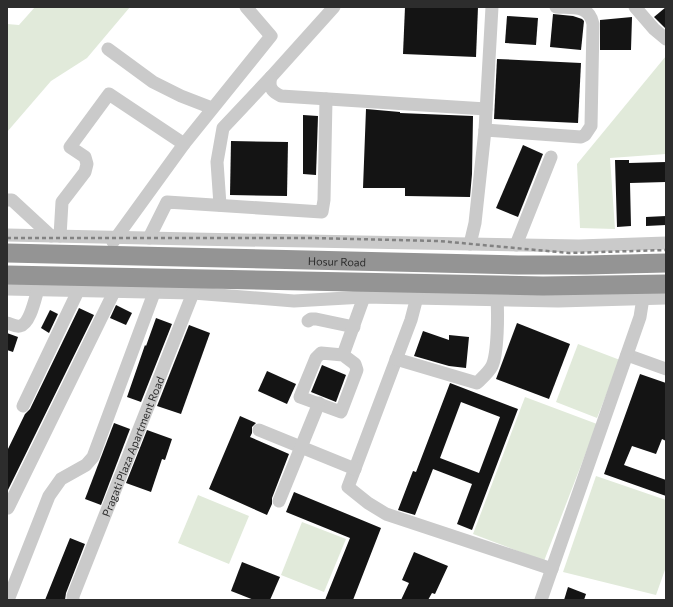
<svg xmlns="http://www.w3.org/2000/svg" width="673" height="607" font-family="Commissioner,sans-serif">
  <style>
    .green { fill: #e1eada }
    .building { fill: #141414; fill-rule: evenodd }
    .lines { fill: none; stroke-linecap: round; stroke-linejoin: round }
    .minor { stroke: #cacaca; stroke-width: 13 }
    .highway { stroke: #949494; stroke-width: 19 }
    .rail { stroke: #828282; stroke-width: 2.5; stroke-dasharray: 4 3; stroke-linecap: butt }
    .labels { text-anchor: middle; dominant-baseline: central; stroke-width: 4; stroke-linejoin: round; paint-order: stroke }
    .street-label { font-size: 11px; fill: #2d2d2d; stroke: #fff }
  </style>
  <rect width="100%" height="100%" fill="#fff"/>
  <g class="green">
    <polygon points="35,7 130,7 87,58 51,81 7,132 7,24 19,25"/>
    <polygon points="666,56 666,154 610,158 615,229 580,228 577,164"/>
    <polygon points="578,344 620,360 597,418 556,402"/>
    <polygon points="525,397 597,424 544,561 473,534"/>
    <polygon points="596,476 666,500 666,567 656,595 563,572"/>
    <polygon points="198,495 249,516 229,564 178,543"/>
    <polygon points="302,522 346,539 324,592 281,575"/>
  </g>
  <g class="building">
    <polygon points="405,7 478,7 476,57 403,54"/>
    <polygon points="666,7 666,29 654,17"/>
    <polygon points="553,14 573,16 582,19 584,21 581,50 550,47"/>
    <polygon points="507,16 538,18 536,45 505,43"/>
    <polygon points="632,17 631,50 600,50 600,20"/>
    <polygon points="497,59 581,63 578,123 494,119"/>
    <polygon points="366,109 400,112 400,113 473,116 472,174 470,197 405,196 405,188 363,188"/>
    <polygon points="303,115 318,116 316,175 303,174"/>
    <polygon points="231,141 288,142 287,196 230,195"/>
    <polygon points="523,145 543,154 518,217 496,208"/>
    <polygon points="615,160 629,160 629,163 666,162 666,182 630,183 631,226 617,227"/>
    <polygon points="666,216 666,225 646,226 646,217"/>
    <polygon points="116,305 132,313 126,325 110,318"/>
    <polygon points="79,308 94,315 7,492 7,451 25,414 30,409"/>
    <polygon points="50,310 58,314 49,333 41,328"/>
    <polygon points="156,318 172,324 141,402 127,397 145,345 146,346"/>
    <polygon points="517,323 570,344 549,399 496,379"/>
    <polygon points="189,325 210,333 181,414 157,406"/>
    <polygon points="423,331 449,340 449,335 469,337 466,368 449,366 414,356"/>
    <polygon points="7,333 18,337 13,352 7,350"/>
    <polygon points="322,365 346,375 336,402 311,392"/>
    <polygon points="267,371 296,384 287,404 258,391"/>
    <polygon points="640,374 666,383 666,441 662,439 656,454 632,446 624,465 666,480 666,496 604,474"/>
    <path d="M450,383L518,409L472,530L457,524L472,484L433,469L415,515L398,510L413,471L416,472ZM461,402L500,417L479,473L440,458Z"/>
    <polygon points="240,416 256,423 252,427 252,433 250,437 289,454 272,498 272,504 267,515 209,489"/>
    <polygon points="114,423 130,429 101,505 85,499"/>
    <polygon points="147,430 172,439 165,460 162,459 151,492 126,483"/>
    <polygon points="294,492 381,528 353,600 325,600 350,538 286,512"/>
    <polygon points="70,538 85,544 66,593 65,600 45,600"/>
    <polygon points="414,552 448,566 435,594 432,593 428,600 401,600 409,583 402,580"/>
    <polygon points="242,562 280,577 270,600 254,600 231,591"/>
    <polygon points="568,587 586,594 584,600 564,600"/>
  </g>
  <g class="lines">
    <g class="minor">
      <path d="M334,7L271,77C268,87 272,92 281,96L486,109"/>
      <polyline points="635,7 654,29 666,39"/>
      <polyline points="108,49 153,82 181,96 212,108"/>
      <path d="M485,130L581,137L585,135L591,126L593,24C589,4 572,8 556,7"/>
      <polyline points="7,200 12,200 51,236"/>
      <polyline points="220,205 217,162 223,128 271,77"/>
      <polyline points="7,235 193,239 579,246 666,243"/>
      <polyline points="60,236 62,202 85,172 87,164 85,157 70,147 109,94 184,144"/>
      <polyline points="149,238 167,202 322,212 324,200 326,99"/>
      <polyline points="113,242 184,144 271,36 246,7"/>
      <polyline points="470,244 475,223 485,130 492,7"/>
      <polyline points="516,245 551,157"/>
      <polyline points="7,289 193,293 294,301 364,297 558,301 666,298"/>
      <polyline points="417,297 411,320 348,487 368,503 386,514 552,569"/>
      <polyline points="308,321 311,319 316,319 354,327"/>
      <path d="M7,323C11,324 15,327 20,326C30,324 35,299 38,289"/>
      <polyline points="343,355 321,353 316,358 300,397 341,412 357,370 355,364 343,355 364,297"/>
      <polyline points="627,355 666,369"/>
      <path d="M396,359L477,383C482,378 489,372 492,366C498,353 498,314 497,299"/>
      <polyline points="23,406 79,289"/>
      <polyline points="259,430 355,469"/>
      <polyline points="279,501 319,403"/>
      <polyline points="8,508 114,292"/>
      <polyline points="8,600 49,496 61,479 86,465 93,457 154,293"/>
      <path id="s1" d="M73,600V596L193,293"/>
      <polyline points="541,600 640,317 643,298"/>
    </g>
    <g class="highway">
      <path id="s2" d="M7,253L518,265H586L666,263"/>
      <polyline points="7,275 543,286 666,284"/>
    </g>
    <polyline class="rail" points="7,238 310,238 439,241 569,253 666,250"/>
  </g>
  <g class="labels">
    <g class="street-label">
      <text stroke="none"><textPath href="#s2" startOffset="330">Hosur Road</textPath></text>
      <text stroke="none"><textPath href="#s1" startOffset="165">Pragati Plaza Apartment Road</textPath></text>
    </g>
  </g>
  <rect width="673" height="607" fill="none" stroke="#2d2d2d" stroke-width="16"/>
</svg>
